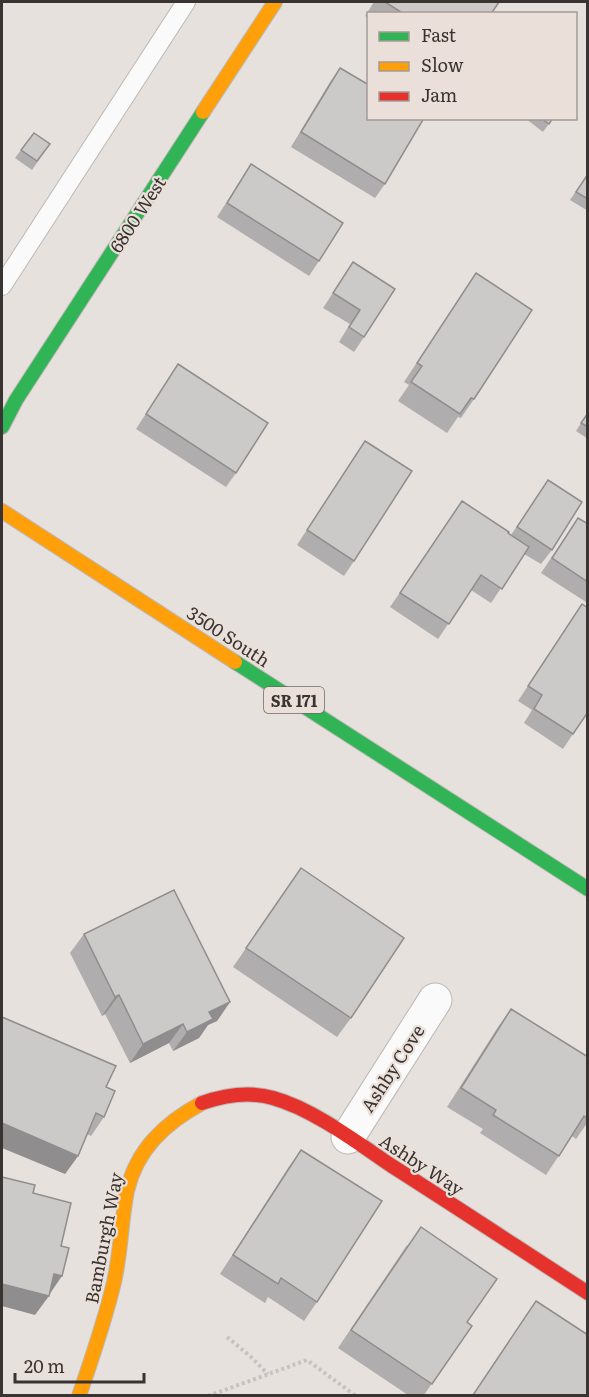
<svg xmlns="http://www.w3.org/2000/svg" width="589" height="1397" font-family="Literata,serif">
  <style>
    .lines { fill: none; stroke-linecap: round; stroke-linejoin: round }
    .lane-casing { stroke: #bdb8b5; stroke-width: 20 }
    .street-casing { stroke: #bdb8b5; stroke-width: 35 }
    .fast-casing { stroke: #bdb8b5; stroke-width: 16 }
    .slow-casing { stroke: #bdb8b5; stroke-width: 16 }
    .jam-casing { stroke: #bdb8b5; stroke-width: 16 }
    .path { stroke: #c5c3c2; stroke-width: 4; stroke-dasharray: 3 3; stroke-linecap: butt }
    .lane { stroke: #fbfafa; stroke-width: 18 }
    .street { stroke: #fbfafa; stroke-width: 33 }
    .fast { stroke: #30b455; stroke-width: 14 }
    .slow { stroke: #ff9f0a; stroke-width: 14 }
    .jam { stroke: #e5322d; stroke-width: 14 }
    .wall { fill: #afadad }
    .shaded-wall { fill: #8f8d8d }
    .building { fill: #ccc9c9; stroke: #8f8d8d; stroke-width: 1.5 }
    .labels { text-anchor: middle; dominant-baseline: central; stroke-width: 4.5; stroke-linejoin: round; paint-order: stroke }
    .shield { fill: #ebe0d9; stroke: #6e6864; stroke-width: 1.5 }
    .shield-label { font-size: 16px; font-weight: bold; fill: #393432 }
    .street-label { font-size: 18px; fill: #393432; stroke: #ebe0d9 }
  </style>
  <rect width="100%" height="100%" fill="#e7e1dd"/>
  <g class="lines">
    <g class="lane-casing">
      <polyline id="lane" points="2,286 186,2"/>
    </g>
    <g class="street-casing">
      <polyline id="street" points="348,1137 435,1000"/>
    </g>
    <g class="fast-casing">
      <g id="fast">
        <polyline points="2,427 16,400 203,112"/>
        <polyline points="235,662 588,889"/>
      </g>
    </g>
    <g class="slow-casing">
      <g id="slow">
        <polyline points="203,112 275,2"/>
        <polyline points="2,511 235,662"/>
        <path d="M79,1396C92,1358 105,1321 114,1282C121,1252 121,1221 127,1191C137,1149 165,1123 202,1103"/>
      </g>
    </g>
    <g class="jam-casing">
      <path id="jam" d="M202,1103C225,1095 249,1091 273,1098C313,1109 358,1143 392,1166C458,1208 523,1251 588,1293"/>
    </g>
    <g class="path">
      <polyline points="227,1337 250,1356 268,1374"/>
      <polyline points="208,1396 307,1360 356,1396"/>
    </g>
    <use href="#lane" class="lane"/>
    <use href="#street" class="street"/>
    <use href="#fast" class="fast"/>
    <use href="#slow" class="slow"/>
    <use href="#jam" class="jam"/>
  </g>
  <g class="wall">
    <polygon points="374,2 499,2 491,14 369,14 369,18 365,16"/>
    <polygon points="340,68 385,184 375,198 291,147 330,82"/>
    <polygon points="525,118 553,118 543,132"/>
    <polygon points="34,133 50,144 32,170 15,158"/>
    <polygon points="251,164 319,261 309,276 217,217"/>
    <polygon points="588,173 588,211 570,200"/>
    <polygon points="353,262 364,337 354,352 339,342 350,324 323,308"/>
    <polygon points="476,273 474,399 461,418 458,417 447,433 398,401 409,385 404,382"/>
    <polygon points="178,364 236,473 226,487 136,429"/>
    <polygon points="588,412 588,439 576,431"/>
    <polygon points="365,441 354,561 344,576 297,545"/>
    <polygon points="548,480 552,550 541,564 524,554 491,603 471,590 438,639 390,607 462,501 511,535"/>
    <polygon points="578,518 588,524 588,600 586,602 541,573"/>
    <polygon points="582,604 573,734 563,749 524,723 532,710 518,701"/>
    <polygon points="301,868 351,1018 337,1037 233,967"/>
    <polygon points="84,934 230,1002 217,1021 208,1025 199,1038 173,1051 169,1043 130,1063 105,1014 102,1016 70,953"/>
    <polygon points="511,1009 588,1057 588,1122 576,1139 572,1136 546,1175 480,1133 483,1129 447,1107 498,1027"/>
    <polygon points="106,1087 104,1117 91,1136 87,1134 78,1156 65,1174"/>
    <polygon points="301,1150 317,1302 304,1321 268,1297 265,1303 220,1274 288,1168"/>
    <polygon points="407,1245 467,1322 472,1326 424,1395 408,1395 338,1348"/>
  </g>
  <g class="shaded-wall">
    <polygon points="119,995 105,1014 102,1016 115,997"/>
    <polygon points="230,1002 217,1021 208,1025 199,1038 173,1051 187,1032 209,1012"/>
    <polygon points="183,1024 169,1043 130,1063 143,1044"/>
    <polygon points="2,1123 78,1156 65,1174 2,1148"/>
    <polygon points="54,1274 62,1276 49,1295"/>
    <polygon points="2,1284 49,1296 35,1315 2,1306"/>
  </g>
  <g class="building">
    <polygon points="385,2 499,2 491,14 404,14"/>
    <polygon points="340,68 369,85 369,118 424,118 385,184 301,132"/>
    <polygon points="541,118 553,118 549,124"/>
    <polygon points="34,133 50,144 37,161 21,150"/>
    <polygon points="251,164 343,223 319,261 227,203"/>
    <polygon points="588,174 588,199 576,192"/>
    <polygon points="353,262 395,289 364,337 349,327 360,310 333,293"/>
    <polygon points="476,273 532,310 474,399 471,398 460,414 411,382 422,366 417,363"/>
    <polygon points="178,364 268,423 236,473 146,414"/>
    <polygon points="588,413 588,427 581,423"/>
    <polygon points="365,441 412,471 354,561 307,530"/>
    <polygon points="548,480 582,502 552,550 517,527"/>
    <polygon points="462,501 509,532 508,533 529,547 502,589 481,575 449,624 400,593"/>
    <polygon points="578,518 588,524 588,582 552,558"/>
    <polygon points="582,604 588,608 588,712 573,734 534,709 542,695 528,686"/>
    <polygon points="301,868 404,938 351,1018 246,948"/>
    <polygon points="174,890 230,1002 209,1012 213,1019 187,1032 183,1024 143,1044 119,995 115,997 84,934"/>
    <polygon points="511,1009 588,1057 588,1119 584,1116 559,1156 493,1115 496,1110 461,1088"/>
    <polygon points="2,1017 116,1066 106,1087 115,1091 104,1117 96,1113 78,1156 2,1123"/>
    <polygon points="301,1150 382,1201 317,1302 281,1278 278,1284 233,1255"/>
    <polygon points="2,1177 35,1185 33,1193 71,1203 61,1246 69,1248 62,1276 54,1274 49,1296 2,1284"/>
    <polygon points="421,1227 497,1279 467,1322 472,1326 432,1384 351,1330"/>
    <polygon points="536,1301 588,1335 588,1395 473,1395"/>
  </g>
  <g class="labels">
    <rect class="shield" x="264" y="687" width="60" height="26" rx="4.5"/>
    <g class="shield-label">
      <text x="294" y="700">SR 171</text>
    </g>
    <g class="street-label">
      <text transform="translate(137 214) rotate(-57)">6800 West</text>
      <text transform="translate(229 636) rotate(33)">3500 South</text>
      <text transform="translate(392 1068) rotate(-57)">Ashby Cove</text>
      <text transform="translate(422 1164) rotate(33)">Ashby Way</text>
      <text transform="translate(103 1238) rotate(-79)">Bamburgh Way</text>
    </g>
  </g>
  <rect width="589" height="1397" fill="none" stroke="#393432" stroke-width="6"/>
  <rect x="367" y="12" width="210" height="108" fill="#ebe0d9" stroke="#a49b96" stroke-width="1.5"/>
  <rect x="379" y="32" width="30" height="9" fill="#30b455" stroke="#a49b96" stroke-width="1.5"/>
  <text x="421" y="42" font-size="18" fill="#393432">Fast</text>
  <rect x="379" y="62" width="30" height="9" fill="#ff9f0a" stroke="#a49b96" stroke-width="1.5"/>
  <text x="421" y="72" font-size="18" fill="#393432">Slow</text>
  <rect x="379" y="92" width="30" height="9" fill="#e5322d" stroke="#a49b96" stroke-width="1.5"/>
  <text x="421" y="102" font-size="18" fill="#393432">Jam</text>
  <path d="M15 1373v9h129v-9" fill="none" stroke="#393432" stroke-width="3"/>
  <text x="24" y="1373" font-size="18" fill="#393432" stroke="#ebe0d9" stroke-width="4.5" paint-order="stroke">20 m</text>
</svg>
